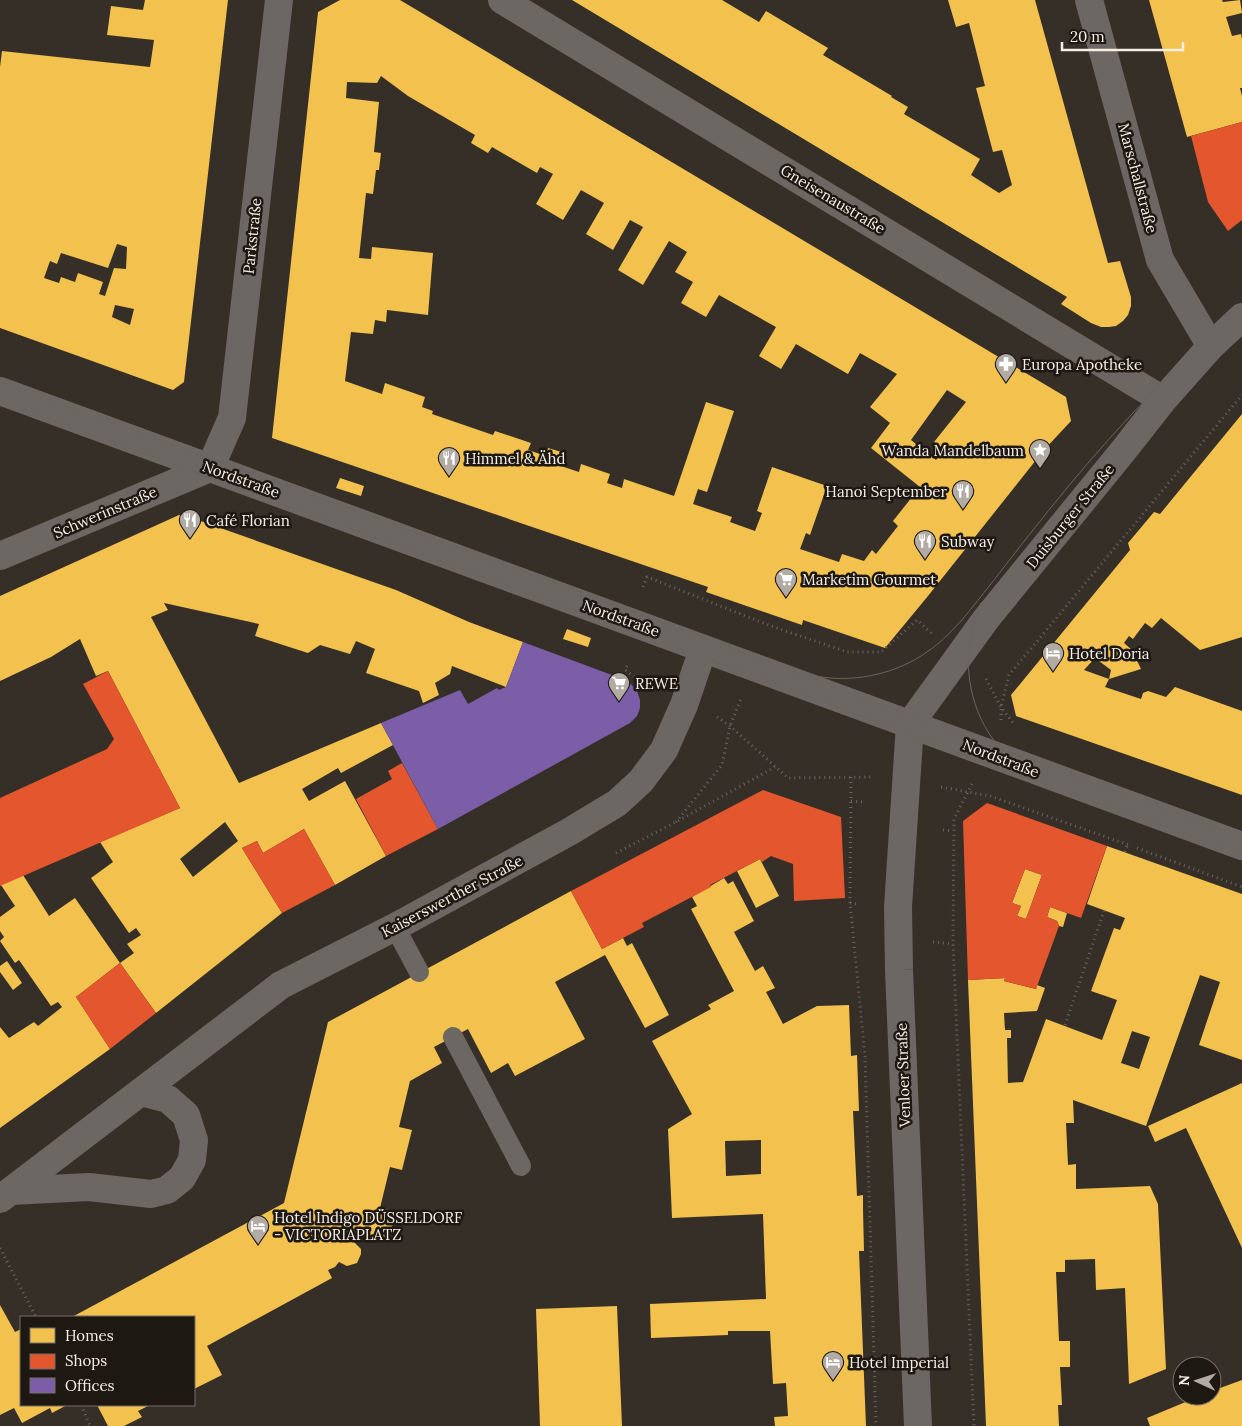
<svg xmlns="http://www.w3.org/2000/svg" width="1242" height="1426" font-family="Lora,serif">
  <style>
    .homes { fill: #f2c14e; fill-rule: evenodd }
    .shops { fill: #e4572e; fill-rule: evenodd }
    .offices { fill: #7b5ea7 }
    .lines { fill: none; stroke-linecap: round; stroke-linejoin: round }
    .path { stroke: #6b6560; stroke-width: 3; stroke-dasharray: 1 4; stroke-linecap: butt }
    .service { stroke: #6c6762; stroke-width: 20 }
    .minor { stroke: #6c6762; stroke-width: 28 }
    .tertiary { stroke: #6c6762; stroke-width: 28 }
    .tram { stroke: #69655f; stroke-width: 1 }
    .labels { text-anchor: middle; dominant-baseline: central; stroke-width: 5; stroke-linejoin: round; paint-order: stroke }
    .street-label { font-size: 15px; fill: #f6eee6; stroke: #1d1812 }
    .poi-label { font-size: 15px; fill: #f6eee6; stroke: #1d1812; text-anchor: start }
  </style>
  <rect width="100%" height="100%" fill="#352f28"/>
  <g class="homes">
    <path d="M145,0H228L184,382L173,390L0,328V67L2,51L150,67L154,40L107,35L111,6L143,10ZM117,244L127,247L126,269L114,268L105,296L99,294L103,282L78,273L75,282L61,277L59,283L44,278L50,261L57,264L61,253L108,268ZM115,305L134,309L130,325L112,317Z"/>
    <path d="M340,0H400L1066,397L1071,421L1044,450L928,596L885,648L803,620L802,625L706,592L708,587L272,438L318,12ZM381,76L408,96L475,135L471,143L488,153L492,147L537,173L540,167L553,174L536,204L563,220L581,190L604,203L586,234L613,250L630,220L643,227L618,270L643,285L669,241L687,252L675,272L693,282L681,303L706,317L719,295L776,327L759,356L781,369L796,344L848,374L860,353L897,374L870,407L890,423L871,448L920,487L893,521L898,526L876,554L872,550L864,561L842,554L839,562L800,549L806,533L810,535L827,486L772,467L757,511L762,513L755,531L730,522L732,517L693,504L698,489L707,492L734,411L706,402L674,496L624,479L622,488L607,483L610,474L581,464L579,472L561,466L565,453L548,448L546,456L528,450L531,443L495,431L493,435L432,414L433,411L422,407L425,397L385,383L382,394L345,381L351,332L373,334L375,320L386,322L387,310L428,315L433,253L372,247L371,259L359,258L366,193L373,194L376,170H379L381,153L374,152L379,102L346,98L347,82L377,83ZM947,390L966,402L934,442L944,449L936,460L911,440Z"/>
    <polygon points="572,0 722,0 759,22 766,11 828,48 823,55 892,96 891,97 908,107 904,114 980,159 971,175 999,193 1012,185 1002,150 993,152 976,88 985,86 969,23 956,27 948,0 1035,0 1108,263 1120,261 1131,297 1131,306 1128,315 1123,321 1116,326 1109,327 1101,327 1091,323 1061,304 1067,297"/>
    <polygon points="1149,0 1222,0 1223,2 1240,0 1242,13 1226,17 1232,36 1241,34 1242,39 1242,88 1240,88 1242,96 1242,122 1187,137"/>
    <polygon points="1242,414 1242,637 1200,650 1161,618 1152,628 1145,623 1133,639 1129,636 1124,643 1132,650 1141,669 1109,679 1111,670 1095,658 1084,670 1109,679 1105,687 1141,699 1143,693 1148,691 1166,697 1175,687 1242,711 1242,795 1016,716 1011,695 1130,550 1128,543 1154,512 1160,514"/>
    <polygon points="340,478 364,486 361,496 336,488"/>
    <path d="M179,515L192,518L396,590L469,622L523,642L506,687L452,666L450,674L435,683L439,695L423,703L419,691L366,673L375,649L356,641L350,654L320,645L308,653L255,636L259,624L164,603L168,610L151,617L239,783L381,723L393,745L341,773L338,768L302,789L309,801L345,781L386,856L335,885L304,829L263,853L257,841L242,848L282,913L156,1013L120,963L134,953L127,944L141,935L136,928L129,933L91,878L113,862L100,842L180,808L108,671L96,676L80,639L51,657L0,681V596ZM225,822L238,841L193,877L180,859Z"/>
    <polygon points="567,629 591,638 588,647 563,639"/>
    <path d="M1107,846L1242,894V1060L1199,1045L1220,982L1200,975L1146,1126L1073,1100L1074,1123H1066L1068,1165L1076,1164V1189L1150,1186L1158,1204L1166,1369L1129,1384L1125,1288L1096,1290L1095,1259L1065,1260V1272H1056L1059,1341H1070V1367H1060L1062,1405H1058L1059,1426H986L968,980L1005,978L1004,981L1036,989L1037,985L1045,988L1037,1011L1004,1013L1005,1030H1011V1038H1007L1008,1083L1023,1082L1046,1019L1102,1040L1117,1000L1091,991L1114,928L1120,930L1125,918L1087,904ZM1132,1031L1150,1037L1139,1069L1121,1063Z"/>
    <polygon points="760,859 779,896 756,908 737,871"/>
    <polygon points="1025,869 1042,875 1026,919 1017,916 1021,906 1012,903"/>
    <polygon points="23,875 49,916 75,898 120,963 76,997 110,1049 0,1128 0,1027 9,1038 34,1022 38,1026 62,1007 58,1002 51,1006 19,960 15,963 0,941 4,937 0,931 0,917 15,906 1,885"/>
    <path d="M724,878L728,884L733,881L754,921L734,932L755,971L763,966L775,988L766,992L783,1024L817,1006L849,1005L851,1056L857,1055L859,1111H853L857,1196L863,1195V1209L864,1251H859L866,1426H775L774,1417L788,1416L786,1383L773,1384L770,1331H728V1335L651,1338L650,1304L766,1299L763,1214L672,1218L668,1129L692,1114L652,1041L711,1009L708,1005L734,991L691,909L697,906L692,897ZM761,1140V1174L726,1176L725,1141Z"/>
    <polygon points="571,891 602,949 623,938 627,946 632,943 669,1015 645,1028 605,955 555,982 585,1039 515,1076 508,1063 491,1073 468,1029 434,1047 442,1063 410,1081 399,1127 412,1130 402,1170 390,1167 380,1208 396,1212 388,1242 358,1235 354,1242 361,1249 361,1254 357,1263 347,1266 339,1262 335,1267 328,1270 332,1278 207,1346 222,1375 194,1389 194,1317 72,1317 284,1203 328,1022"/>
    <polygon points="1050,907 1067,913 1063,927 1059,926 1057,921 1047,917"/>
    <polygon points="7,961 22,983 13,990 0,972 0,966"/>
    <polygon points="1242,1083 1242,1248 1186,1128 1155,1142 1148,1126"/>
    <polygon points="0,1305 15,1332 21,1329 21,1405 67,1405 52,1413 50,1408 22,1423 14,1408 0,1415"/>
    <polygon points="617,1306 622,1426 540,1426 536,1309"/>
    <polygon points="1242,1380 1242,1426 1150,1426 1147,1418 1200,1396 1212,1396 1212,1391"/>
    <polygon points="97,1405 150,1405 138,1411 142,1417 124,1426 108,1426"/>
  </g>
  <g class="shops">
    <polygon points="1242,122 1242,220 1228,231 1208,202 1191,136"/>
    <polygon points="108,671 180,808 0,886 0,798 107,749 114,739 83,684"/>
    <polygon points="402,763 438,829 386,856 356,799 392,779 388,771"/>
    <polygon points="763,790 841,817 845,898 794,901 793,864 771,856 762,862 760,859 710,885 711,887 642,923 644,927 602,949 571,891"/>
    <path d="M987,803L1107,846L1081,918L1050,907L1047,917L1057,921L1059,926L1036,989L1004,981L1005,978L968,980L963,821ZM1025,869L1042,875L1026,919L1017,916L1021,906L1012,903Z"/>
    <polygon points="304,829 335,885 282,913 242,848 257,841 263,853"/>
    <polygon points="120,963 156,1013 110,1049 76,997"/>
  </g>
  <polygon class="offices" points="523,642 628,681 637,691 640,700 640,708 637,716 630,723 438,829 381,723 460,690 468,704 497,688 499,690 506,687"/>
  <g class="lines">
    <g class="path">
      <polyline points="643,587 647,577 771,626 847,652 881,652 917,620 933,635"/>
      <polyline points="627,666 625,670 653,690"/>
      <polyline points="986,679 1001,707 1014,724"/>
      <polyline points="717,717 730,726 788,778 871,777"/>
      <polyline points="1001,720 1001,707 1009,675 1242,395"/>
      <polyline points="851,777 850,903 865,1056 876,1426"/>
      <polyline points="972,784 954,819 953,944 974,1426"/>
      <polyline points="941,787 990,796 1129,845"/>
      <polyline points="851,801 864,802"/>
      <polyline points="676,822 722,765 730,726 741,699"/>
      <polyline points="943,830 953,831"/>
      <polyline points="1137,848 1242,887"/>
      <polyline points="1125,852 1128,843"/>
      <polyline points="616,853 676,822 775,767"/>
      <polyline points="850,903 858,904"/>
      <polyline points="933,942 953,944"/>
      <polyline points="1065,1025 1104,911"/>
      <polyline points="0,1248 36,1317"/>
      <polyline points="81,1405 90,1426"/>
    </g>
    <g class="service">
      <polyline points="395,927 419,972"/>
      <polyline points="453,1037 521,1166"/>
    </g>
    <g class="minor">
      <polyline points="502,0 1163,400"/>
      <polyline points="1089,0 1160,260 1206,338 1211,346"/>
      <polyline points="0,391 1242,846"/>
      <polyline points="210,468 232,418 279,0"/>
      <polyline points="0,556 210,468"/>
      <polyline points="11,1191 89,1187 151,1194 167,1190 182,1178 192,1160 194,1140 186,1115 168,1099 141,1092"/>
      <polyline points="0,1199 281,985 395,927 569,832 617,803 641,781 664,750 684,705 703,649"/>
    </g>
    <polyline class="tertiary" points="918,1426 899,970 898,907 910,724 986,619 1123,451 1163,400 1211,346 1242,317"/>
    <g class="tram">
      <polyline points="0,382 629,610 914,717 1242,837"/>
      <polyline points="0,401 700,656 962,754 1242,854"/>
      <path d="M981,603C953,664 972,738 1030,774"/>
      <path d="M816,676C851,683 891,675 921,656C952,637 972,607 994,580C1018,549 1042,518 1067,488C1121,422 1181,362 1242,304"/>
    </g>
  </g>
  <defs>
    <g id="pharmacy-pin" transform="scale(1.125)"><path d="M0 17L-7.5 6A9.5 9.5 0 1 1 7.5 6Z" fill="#b2aba4" stroke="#1d1812"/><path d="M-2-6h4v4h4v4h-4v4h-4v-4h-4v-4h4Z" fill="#fff"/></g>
    <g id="sight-pin" transform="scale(1.125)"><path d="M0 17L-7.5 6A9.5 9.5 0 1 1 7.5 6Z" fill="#b2aba4" stroke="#1d1812"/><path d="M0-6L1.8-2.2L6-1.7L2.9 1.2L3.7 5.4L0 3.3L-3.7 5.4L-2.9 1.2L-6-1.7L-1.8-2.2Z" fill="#fff"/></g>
    <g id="restaurant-pin" transform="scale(1.125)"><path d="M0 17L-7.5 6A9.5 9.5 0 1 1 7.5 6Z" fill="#b2aba4" stroke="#1d1812"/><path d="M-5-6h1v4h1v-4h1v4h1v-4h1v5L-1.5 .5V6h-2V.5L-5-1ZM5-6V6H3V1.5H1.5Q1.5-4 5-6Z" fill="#fff"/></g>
    <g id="supermarket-pin" transform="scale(1.125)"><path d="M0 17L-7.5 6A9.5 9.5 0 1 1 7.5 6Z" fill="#b2aba4" stroke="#1d1812"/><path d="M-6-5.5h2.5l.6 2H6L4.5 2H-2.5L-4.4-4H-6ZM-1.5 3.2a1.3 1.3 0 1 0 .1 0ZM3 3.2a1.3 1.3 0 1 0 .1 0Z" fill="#fff"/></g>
    <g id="hotel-pin" transform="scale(1.125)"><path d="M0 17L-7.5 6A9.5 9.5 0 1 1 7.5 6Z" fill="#b2aba4" stroke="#1d1812"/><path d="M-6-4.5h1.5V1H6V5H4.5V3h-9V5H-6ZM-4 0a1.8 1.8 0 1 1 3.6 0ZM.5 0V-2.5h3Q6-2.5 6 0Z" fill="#fff"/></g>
  </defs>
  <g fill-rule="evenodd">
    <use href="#pharmacy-pin" x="1006" y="364"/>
    <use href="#sight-pin" x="1040" y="450"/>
    <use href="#restaurant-pin" x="449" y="458"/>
    <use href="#restaurant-pin" x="963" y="491"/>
    <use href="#restaurant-pin" x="190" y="520"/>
    <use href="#restaurant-pin" x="925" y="541"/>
    <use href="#supermarket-pin" x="786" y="579"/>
    <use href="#hotel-pin" x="1053" y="653"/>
    <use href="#supermarket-pin" x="619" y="683"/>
    <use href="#hotel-pin" x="258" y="1226"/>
    <use href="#hotel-pin" x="833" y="1362"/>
  </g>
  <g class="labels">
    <g class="street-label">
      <text transform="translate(1138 178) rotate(75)">Marschallstraße</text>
      <text transform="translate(833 199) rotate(31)">Gneisenaustraße</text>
      <text transform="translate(252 236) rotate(-84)">Parkstraße</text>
      <text transform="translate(241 479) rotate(20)">Nordstraße</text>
      <text transform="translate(105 512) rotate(-23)">Schwerinstraße</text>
      <text transform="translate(1070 516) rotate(-51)">Duisburger Straße</text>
      <text transform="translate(621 618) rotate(20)">Nordstraße</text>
      <text transform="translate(1001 758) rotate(21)">Nordstraße</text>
      <text transform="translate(452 896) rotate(-28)">Kaiserswerther Straße</text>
      <text transform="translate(903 1075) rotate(-92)">Venloer Straße</text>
    </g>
    <g class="poi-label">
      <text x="1022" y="364">Europa Apotheke</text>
      <text x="1024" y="450" text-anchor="end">Wanda Mandelbaum</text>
      <text x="465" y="458">Himmel &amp; Ähd</text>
      <text x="947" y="491" text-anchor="end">Hanoi September</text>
      <text x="206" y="520">Café Florian</text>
      <text x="941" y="541">Subway</text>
      <text x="802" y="579">Marketim Gourmet</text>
      <text x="1069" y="653">Hotel Doria</text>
      <text x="635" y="683">REWE</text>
      <text x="274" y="1217">Hotel Indigo DÜSSELDORF<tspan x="274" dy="17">- VICTORIAPLATZ</tspan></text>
      <text x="849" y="1362">Hotel Imperial</text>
    </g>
  </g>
  <rect x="20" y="1316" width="175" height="90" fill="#1d1812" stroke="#746e67"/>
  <rect x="30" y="1328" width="25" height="15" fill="#f2c14e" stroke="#746e67"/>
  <text x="65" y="1341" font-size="15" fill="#f6eee6">Homes</text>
  <rect x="30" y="1354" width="25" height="15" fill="#e4572e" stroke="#746e67"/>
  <text x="65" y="1366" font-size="15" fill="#f6eee6">Shops</text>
  <rect x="30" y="1378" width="25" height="15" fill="#7b5ea7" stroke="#746e67"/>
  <text x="65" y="1391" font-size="15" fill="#f6eee6">Offices</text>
  <g transform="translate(1197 1381) rotate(273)"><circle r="24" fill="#1d1812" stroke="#746e67"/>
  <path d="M0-4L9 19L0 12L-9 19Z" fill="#b2aba4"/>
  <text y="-8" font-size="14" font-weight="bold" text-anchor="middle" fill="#f6eee6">N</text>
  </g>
  <path d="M1062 42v8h121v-8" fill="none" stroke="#f6eee6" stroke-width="2.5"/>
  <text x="1070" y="42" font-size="15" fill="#f6eee6" stroke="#1d1812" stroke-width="4" paint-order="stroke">20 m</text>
</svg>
